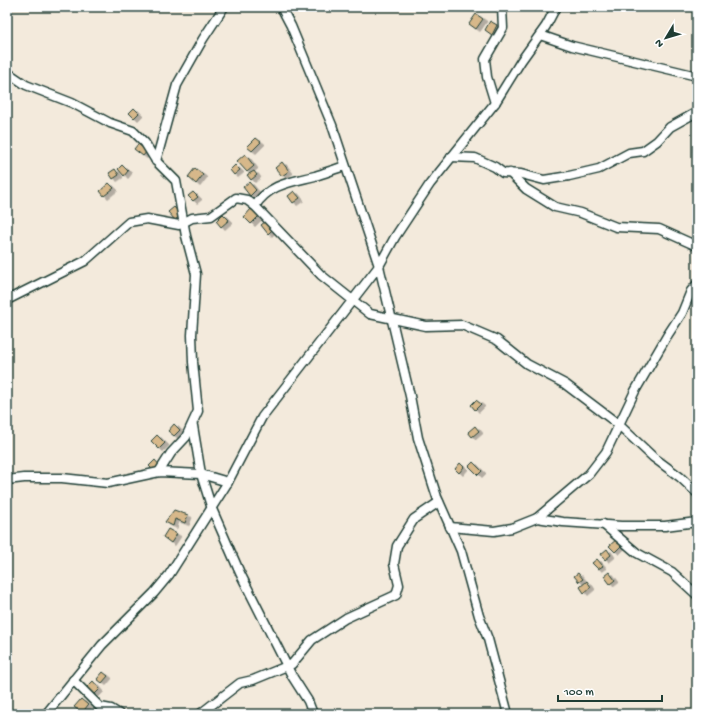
<svg xmlns="http://www.w3.org/2000/svg" width="704" height="721" font-family="'Gochi Hand',sans-serif">
  <style>
    .building { fill: #d7b88a; stroke: #1f3d34; filter: url(#shadow) }
    .lines { fill: none; stroke-linecap: round; stroke-linejoin: round }
    .minor-casing { stroke: #1f3d34; stroke-width: 11 }
    .minor { stroke: #fff; stroke-width: 8 }
  </style>
  <defs>
    <filter id="shadow"><feDropShadow dx="4" dy="2.5" stdDeviation="0" flood-color="#0004"/></filter>
  </defs>
  <rect width="100%" height="100%" fill="#f3eadc"/>
  <filter id="ink" filterUnits="userSpaceOnUse"><feTurbulence type="fractalNoise" baseFrequency=".025" numOctaves="2"/><feDisplacementMap in="SourceGraphic" scale="8" xChannelSelector="R" yChannelSelector="G"/><feConvolveMatrix kernelMatrix="1 2 1 2 8 2 1 2 1" color-interpolation-filters="sRGB"/></filter>
  <g filter="url(#ink)">
    <g class="building">
      <polygon points="476,14 483,19 476,29 469,24"/>
      <polygon points="490,21 497,25 492,35 485,30"/>
      <polygon points="134,108 139,113 134,118 129,113"/>
      <polygon points="256,138 261,142 252,151 247,147"/>
      <polygon points="138,144 147,151 143,156 134,149"/>
      <polygon points="245,154 254,166 247,172 237,161"/>
      <polygon points="282,162 289,171 282,176 275,168"/>
      <polygon points="122,165 128,171 124,176 118,169"/>
      <polygon points="235,165 240,170 234,175 230,170"/>
      <polygon points="195,168 203,175 196,184 188,177"/>
      <polygon points="115,169 119,175 113,179 109,173"/>
      <polygon points="254,171 257,175 251,180 247,175"/>
      <polygon points="249,182 256,190 250,196 243,187"/>
      <polygon points="109,183 114,188 104,196 100,191"/>
      <polygon points="294,191 300,198 293,203 288,196"/>
      <polygon points="193,192 198,197 193,201 188,196"/>
      <polygon points="174,207 181,215 175,220 168,212"/>
      <polygon points="251,209 259,216 251,224 244,217"/>
      <polygon points="223,214 229,220 221,227 216,221"/>
      <polygon points="266,221 273,229 268,234 261,225"/>
      <polygon points="476,400 481,404 475,410 471,405"/>
      <polygon points="174,424 180,430 174,436 168,431"/>
      <polygon points="475,426 479,431 472,437 468,432"/>
      <polygon points="157,435 165,443 159,449 151,441"/>
      <polygon points="155,460 160,466 154,471 149,466"/>
      <polygon points="473,462 482,471 478,475 469,466"/>
      <polygon points="460,463 464,467 459,473 455,469"/>
      <polygon points="174,510 188,515 185,523 175,519 173,526 165,522"/>
      <polygon points="168,529 177,534 171,543 163,537"/>
      <polygon points="618,538 623,544 615,552 609,546"/>
      <polygon points="607,549 611,555 605,560 601,554"/>
      <polygon points="597,559 603,566 598,569 592,563"/>
      <polygon points="609,572 615,580 610,584 604,576"/>
      <polygon points="578,573 583,579 579,582 574,576"/>
      <polygon points="587,581 591,587 584,593 580,587"/>
      <polygon points="103,672 108,676 102,683 97,679"/>
      <polygon points="93,681 100,689 91,698 84,690"/>
      <polygon points="81,699 88,705 82,713 74,707"/>
    </g>
    <g class="lines">
      <g class="minor-casing">
        <g id="minor">
          <polyline points="281,7 291,26 332,125 379,266 410,396 418,438 437,497 461,551 479,616 488,639 508,714"/>
          <polyline points="540,35 572,46 697,76"/>
          <polyline points="7,72 26,85 72,103 110,123 133,131 145,143 156,161 176,181 186,236 196,274 192,335 193,362 198,411 186,437 171,453 159,472"/>
          <polyline points="495,103 487,77 485,59 503,28 502,7"/>
          <polyline points="451,157 475,158 495,167 503,173 521,174 544,180 569,176 599,169 629,153 643,151 657,141 670,127 697,112"/>
          <polyline points="156,161 177,85 203,39 224,7"/>
          <polyline points="510,173 526,189 555,207 581,213 616,227 659,229 697,246"/>
          <path d="M255,206C269,184 291,182 315,176C325,173 335,169 345,166"/>
          <polyline points="7,300 85,261 129,222 147,219 179,225 192,218 211,216 236,198 247,200 255,206 321,275 370,314 426,326 462,325 497,340 527,364 565,384 618,424 653,457 680,477 697,493"/>
          <polyline points="193,426 201,474 212,509 240,573 292,676 308,701 313,714"/>
          <polyline points="7,480 24,478 62,478 108,483 159,472 201,474 228,482"/>
          <polyline points="537,518 589,474 606,452 635,391 667,336 682,313 691,291 697,284"/>
          <polyline points="603,524 637,553 672,572 697,595"/>
          <polyline points="450,527 494,531 512,528 537,518 563,522 621,526 665,526 697,522"/>
          <polyline points="73,680 100,707 111,709 119,714"/>
          <polyline points="46,714 102,645 154,593 169,575 228,482 262,417 379,266 395,237 430,184 495,103 521,61 546,26 556,7"/>
          <polyline points="200,714 240,683 253,680 292,664 312,640 346,618 396,595 399,585 394,564 397,546 414,519 439,502"/>
        </g>
      </g>
      <use href="#minor" class="minor"/>
    </g>
  </g>
  <rect width="704" height="721" fill="none" stroke="#fff" stroke-width="24"/>
  <rect x="12" y="12" width="680" height="697" fill="none" stroke="#1f3d34" stroke-width="1.5" filter="url(#ink)"/>
  <g transform="translate(666 38) rotate(232)" stroke="#ffffff" stroke-width="3" paint-order="stroke">
  <path d="M0-3L7 15L0 10L-7 15Z" fill="#1f3d34"/>
  <text y="-6" font-size="11" font-weight="bold" text-anchor="middle" fill="#1f3d34">N</text>
  </g>
  <path d="M558 695v6h104v-6" fill="none" stroke="#1f3d34" stroke-width="2"/>
  <text x="564" y="695" font-size="12" fill="#1f3d34" stroke="#ffffff" stroke-width="3" paint-order="stroke">100 m</text>
</svg>
